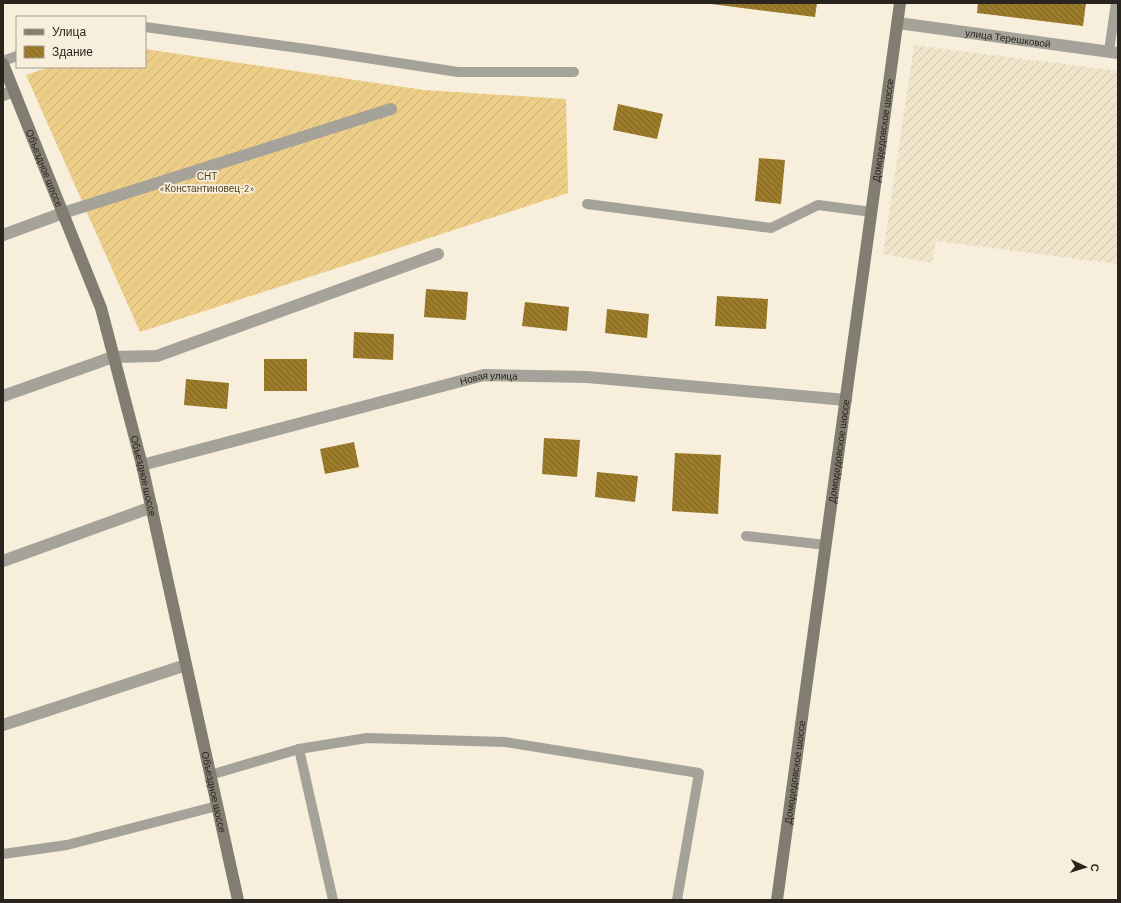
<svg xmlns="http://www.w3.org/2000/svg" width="1121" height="903" font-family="Barlow,sans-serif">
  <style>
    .industrial { fill: url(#industrial-furrows) }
    .garden { fill: url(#garden-furrows) }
    .building { fill: url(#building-back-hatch) }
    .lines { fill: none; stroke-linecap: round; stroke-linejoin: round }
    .lane { stroke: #a5a29a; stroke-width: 10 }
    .street { stroke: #a5a29a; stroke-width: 12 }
    .secondary { stroke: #827d71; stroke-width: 12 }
    .labels { text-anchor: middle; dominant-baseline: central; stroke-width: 3.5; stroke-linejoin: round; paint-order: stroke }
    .street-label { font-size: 10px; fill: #29251e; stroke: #f7eedc }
    .park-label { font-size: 10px; fill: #4f401f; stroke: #f7eedc }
  </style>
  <defs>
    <pattern id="industrial-furrows" width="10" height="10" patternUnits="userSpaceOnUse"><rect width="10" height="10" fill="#f0e4ca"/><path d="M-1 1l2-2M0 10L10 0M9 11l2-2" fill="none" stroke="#cec3ad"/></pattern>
    <pattern id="garden-furrows" width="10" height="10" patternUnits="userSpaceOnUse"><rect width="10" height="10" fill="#edce88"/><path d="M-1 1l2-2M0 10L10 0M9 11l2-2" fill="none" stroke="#cbb175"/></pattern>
    <pattern id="building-back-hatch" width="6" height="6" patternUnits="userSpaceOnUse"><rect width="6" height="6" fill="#9c7b2b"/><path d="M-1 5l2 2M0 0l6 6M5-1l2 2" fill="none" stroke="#7f6524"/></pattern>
  </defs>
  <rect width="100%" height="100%" fill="#f7eedc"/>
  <polygon class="industrial" points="914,45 1118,71 1118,264 936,241 932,263 883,254"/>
  <polygon class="garden" points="145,49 424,90 566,99 568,193 140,332 26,75 50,67 145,67"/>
  <g class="building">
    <polygon points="711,3 817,3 815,17 711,4"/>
    <polygon points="978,3 1086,3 1083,26 977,13"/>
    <polygon points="618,104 663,114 657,139 613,130"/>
    <polygon points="759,158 785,160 781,204 755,201"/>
    <polygon points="426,289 468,292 466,320 424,317"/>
    <polygon points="717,296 768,299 766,329 715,326"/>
    <polygon points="525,302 569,307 567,331 522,326"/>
    <polygon points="607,309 649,314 647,338 605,333"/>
    <polygon points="354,332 394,334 393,360 353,358"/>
    <rect x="264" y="359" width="43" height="32"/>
    <polygon points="186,379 229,383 227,409 184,405"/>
    <polygon points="544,438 580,440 577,477 542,474"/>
    <polygon points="354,442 359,467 325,474 320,449"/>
    <polygon points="675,453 721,455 718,514 672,511"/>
    <polygon points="597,472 638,476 635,502 595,497"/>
  </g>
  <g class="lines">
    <g class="lane">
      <polyline points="145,27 314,50 458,72 574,72"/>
      <polyline points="1109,51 1116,3"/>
      <polyline points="3,61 17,56"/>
      <polyline points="587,204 771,228 818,205 872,212"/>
      <polyline points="746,536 826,545"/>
      <polyline points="299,749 333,900"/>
      <polyline points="210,775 299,749 367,738 505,742 699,773 677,900"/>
      <polyline points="3,854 67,845 217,806"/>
    </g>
    <g class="street">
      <path id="s1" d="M898,23L1118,53"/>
      <polyline points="3,95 14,91"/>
      <polyline points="3,235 63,213 391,109"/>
      <polyline points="3,396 113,357 157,356 438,254"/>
      <path id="s2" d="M142,465L484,375L587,377L846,400"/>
      <polyline points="3,561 152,507"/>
      <polyline points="3,725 186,665"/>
    </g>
    <g class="secondary">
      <path id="s3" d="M3,64L101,308L142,465L238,900"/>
      <path id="s4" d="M777,900L900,3"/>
    </g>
  </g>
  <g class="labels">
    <g class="street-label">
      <text stroke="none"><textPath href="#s1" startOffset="111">улица Терешковой</textPath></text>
      <text stroke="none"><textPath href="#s4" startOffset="777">Домодедовское шоссе</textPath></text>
      <text stroke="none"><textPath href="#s3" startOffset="112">Объездное шоссе</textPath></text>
      <text stroke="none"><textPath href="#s2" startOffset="358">Новая улица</textPath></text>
      <text stroke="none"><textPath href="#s4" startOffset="453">Домодедовское шоссе</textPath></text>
      <text stroke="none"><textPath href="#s3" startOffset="436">Объездное шоссе</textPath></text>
      <text stroke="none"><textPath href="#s4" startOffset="129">Домодедовское шоссе</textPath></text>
      <text stroke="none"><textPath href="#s3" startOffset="760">Объездное шоссе</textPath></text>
    </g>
    <g class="park-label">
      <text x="207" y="176">СНТ<tspan x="207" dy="12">«Константиновец-2»</tspan></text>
    </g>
  </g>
  <rect width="1121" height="903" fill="none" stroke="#29251e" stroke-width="8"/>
  <rect x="16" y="16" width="130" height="52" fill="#f7eedc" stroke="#a59e90"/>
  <rect x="24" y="29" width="20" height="6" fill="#827d71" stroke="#a59e90"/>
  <text x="52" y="36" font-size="12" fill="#29251e">Улица</text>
  <rect x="24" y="46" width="20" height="12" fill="url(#building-back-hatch)" stroke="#a59e90"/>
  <text x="52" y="56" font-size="12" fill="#29251e">Здание</text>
  <g transform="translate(1085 867) rotate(94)" stroke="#f7eedc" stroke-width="3" paint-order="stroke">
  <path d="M0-3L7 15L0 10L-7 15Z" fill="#29251e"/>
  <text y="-6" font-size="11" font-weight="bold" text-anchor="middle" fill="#29251e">С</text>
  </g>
</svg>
